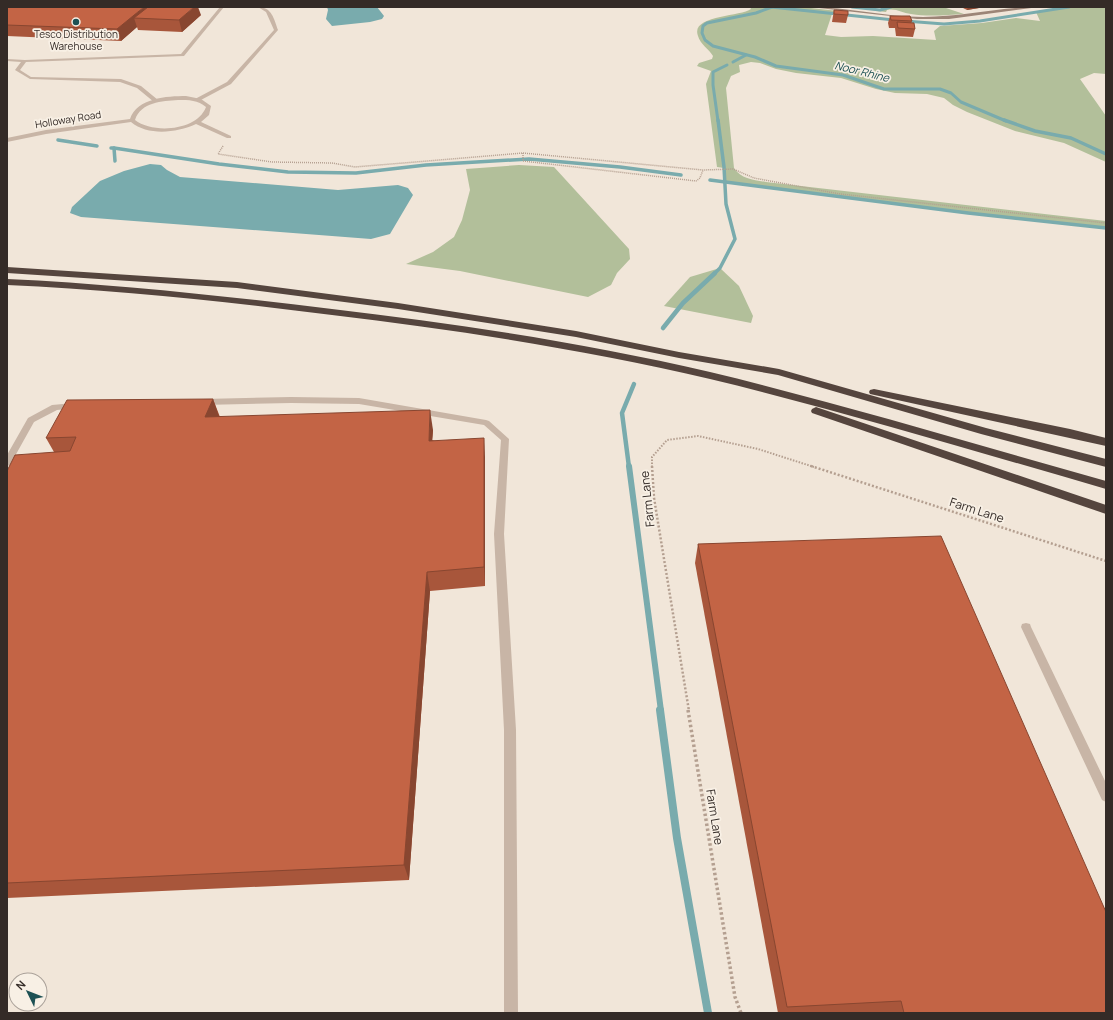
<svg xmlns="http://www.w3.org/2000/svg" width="1113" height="1020" font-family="Manrope,sans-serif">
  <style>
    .green { fill: #b2bf9a }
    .water { fill: #79abad }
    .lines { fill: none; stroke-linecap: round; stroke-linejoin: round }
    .stream-far4 { stroke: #79abad; stroke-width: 3 }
    .stream-far3 { stroke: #79abad; stroke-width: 3.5 }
    .stream-far2 { stroke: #79abad; stroke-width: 4.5 }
    .stream-far1 { stroke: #79abad; stroke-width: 6 }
    .stream { stroke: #79abad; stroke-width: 8 }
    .path-far3 { stroke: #b49f90; stroke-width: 1.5; stroke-dasharray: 1 1; stroke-linecap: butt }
    .path-far2 { stroke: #b49f90; stroke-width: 2; stroke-dasharray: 1.5 1.5; stroke-linecap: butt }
    .path-far1 { stroke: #b49f90; stroke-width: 2.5; stroke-dasharray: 2 2; stroke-linecap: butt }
    .path { stroke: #b49f90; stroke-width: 3.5; stroke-dasharray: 2.5 2.5; stroke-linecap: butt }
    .lane { fill: #c8b5a6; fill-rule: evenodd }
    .street { fill: #c8b5a6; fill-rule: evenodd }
    .secondary { fill: #9c8577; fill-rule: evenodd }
    .highway { fill: #55453e; fill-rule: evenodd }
    .wall { fill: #a8563b }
    .shaded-wall { fill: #884630 }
    .building { fill: #c36445; stroke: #884630 }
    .poi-dot { fill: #1d5154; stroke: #f8f0e5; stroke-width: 1.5 }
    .labels { text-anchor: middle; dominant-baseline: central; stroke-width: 3.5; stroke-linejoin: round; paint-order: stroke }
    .far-poi-label { font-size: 10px; fill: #342b27; stroke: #f8f0e5 }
    .far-street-label { font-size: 10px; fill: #342b27; stroke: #f8f0e5 }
    .far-water-label { font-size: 11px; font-style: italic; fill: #1d5154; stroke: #f8f0e5 }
    .street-label { font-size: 12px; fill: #342b27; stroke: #f8f0e5 }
  </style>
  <rect width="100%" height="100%" fill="#f1e6d9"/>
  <g class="green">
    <path d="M750,7H802L847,12L846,15L832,14L825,35L841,37L873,36L936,40L934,31L940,26L982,23L1016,18L1040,21L1036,12L1069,7H1106V74L1094,73L1080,79L1106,116V162L1064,143L1015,131L967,112L953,105L944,98L927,94L895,93L876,89L841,78L796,73L776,69L760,63L751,62L739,65L740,72L731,76L726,88L734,168C741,179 754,180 766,182L1106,221V228L968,213L725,182L724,168L717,167L706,84L711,71L697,66L699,63L712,59L713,56C709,49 700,44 698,36C690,15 740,17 751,9Z"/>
    <path d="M891,7H943L964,14C947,15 928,17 911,14C902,13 896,8 887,10L886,12L877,11Z"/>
    <polygon points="519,165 554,167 629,249 630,259 617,273 611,285 588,297 460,271 406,264 433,252 454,237 462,220 470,190 466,169"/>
    <polygon points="720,268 739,286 753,316 751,323 664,306 690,277"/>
  </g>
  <g class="water">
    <polygon points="327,7 377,7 384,16 382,19 370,22 332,26 326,19 328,10"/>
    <polygon points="150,164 161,165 167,170 180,177 338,190 398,185 408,188 413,195 390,234 371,239 81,217 70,213 72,207 100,181 124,171"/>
  </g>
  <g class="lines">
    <g class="stream-far4">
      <polyline points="771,7 894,20"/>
      <polyline points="772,7 756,13 707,23 703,26 702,33 705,40 713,46 755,57 776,66 843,75 884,89 940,89 951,93 961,102 1006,121"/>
      <polyline points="852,7 880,10 891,7"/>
      <polyline points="905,21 944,24 980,21 1069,7"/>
      <polyline points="733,62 746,55"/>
      <polyline points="718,121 713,85 713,72 727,65"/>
    </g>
    <g class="stream-far3">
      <polyline points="1004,120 1035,131 1071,138 1106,154"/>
      <polyline points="58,140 97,146"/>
      <polyline points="111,148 114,148 115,161"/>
      <polyline points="114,148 219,164 288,172 356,173 426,165 529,159 620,167 681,175"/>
      <polyline points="710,180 968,213 1106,228"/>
      <polyline points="714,274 720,268 735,239 726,204 724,167 718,120"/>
    </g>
    <g class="stream-far2">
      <polyline points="663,328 683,303 715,273"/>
      <polyline points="629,467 622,413 634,384"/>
    </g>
    <polyline class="stream-far1" points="629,466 661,711"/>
    <polyline class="stream" points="660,710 677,838 708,1013"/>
    <g class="path-far3">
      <polyline points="223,146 218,154 272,162 332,163 355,167 523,153 703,170 733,169 754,178 840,194 1106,223"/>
      <polyline points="523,153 523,161 696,181 700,178 703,170"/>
    </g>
    <polyline class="path-far2" points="652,467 652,457 667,440 698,436 758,449 814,467"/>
    <g class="path-far1">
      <polyline points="652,466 654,498 689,711"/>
      <polyline points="811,466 1106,561"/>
    </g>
    <polyline class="path" points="688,710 735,997 741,1013"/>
    <g class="lane">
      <polygon points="220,7 224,7 184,56 26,62 20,70 31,77 121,79 141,86 158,100 158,102 154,102 137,88 120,82 30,79 15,70 21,62 7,61 7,59 25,60 181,54"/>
      <path d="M258,7C272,7 274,19 278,30L231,84L199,101H195V99L227,82L274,30L266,12Z"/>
      <polygon points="291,397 359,398 486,420 489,421 509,439 504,534 516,730 518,1013 504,1013 504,730 494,534 501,440 484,425 359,404 291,403 203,405 199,402 203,399"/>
      <polygon points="74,403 78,406 77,408 57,410 34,422 10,465 7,466 7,455 28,418 52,405"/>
      <polygon points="1026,623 1030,624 1031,627 1106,783 1106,802 1102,800 1021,627 1022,624"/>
    </g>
    <path class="street" d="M186,96L201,99L211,106L209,115L201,122L231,136V138H227L196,124C176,133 148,136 131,122L46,134L7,142V138L46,130L130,119C137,98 167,96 186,96ZM178,100C189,100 198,100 206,107C197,131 153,134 135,120C141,102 162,101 178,100Z"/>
    <path class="secondary" d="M810,7C848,7 885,17 923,17C962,17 1000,7 1039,7L949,19H917Z"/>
    <g class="highway">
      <polygon points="7,267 237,282 398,303 576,331 679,352 779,369 986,428 1106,459 1106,467 981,434 778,375 679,358 576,337 398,309 237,288 7,273"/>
      <path d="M7,279C116,284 224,296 332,309C459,324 585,343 710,372C843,404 974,444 1106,481V489C974,451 843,411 710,379C586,350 459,330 332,315C224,301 116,290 7,285Z"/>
      <polygon points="874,389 1070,429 1106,438 1106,446 870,394 869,392 870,390"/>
      <polygon points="816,407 1106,505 1106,514 812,413 811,411 812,409"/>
    </g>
  </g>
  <g class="wall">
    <polygon points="7,7 201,15 182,32 138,30 137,27 121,41 7,36"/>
    <polygon points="961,7 979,7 979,8 967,10"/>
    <polygon points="834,10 848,15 846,23 832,22"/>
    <polygon points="890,16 912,21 911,23 915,29 913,37 896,36 895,28 889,28 888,23"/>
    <polygon points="213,399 220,417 433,430 432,440 485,457 485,586 430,591 409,880 7,898 7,471 54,452 46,438"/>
    <polygon points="698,544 1106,1013 778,1013 695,563"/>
  </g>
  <g class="shaded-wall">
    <polygon points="144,7 161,7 134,18 137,27 121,41 117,29"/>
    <polygon points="194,7 198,7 201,15 182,32 179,20"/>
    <polygon points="968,7 979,7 979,8 967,10"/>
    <polygon points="213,399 220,419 205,417"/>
    <polygon points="430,410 433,430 431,460 429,441"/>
    <polygon points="484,438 485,457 485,586 484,567"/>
    <polygon points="427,572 430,591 409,880 404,865"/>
  </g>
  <g class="building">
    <polygon points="7,7 144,7 117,29 7,25"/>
    <polygon points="148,7 194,7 179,20 134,18"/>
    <polygon points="834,10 848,11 848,15 834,14"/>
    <polygon points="890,16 910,16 912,21 891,20"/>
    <polygon points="897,22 914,23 915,29 898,28"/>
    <polygon points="213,399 205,417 430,410 429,441 484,438 484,567 427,572 404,865 7,883 7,471 15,455 70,451 76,437 46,438 67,400"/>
    <polygon points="941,536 1106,912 1106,1013 904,1013 901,1001 787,1007 698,544"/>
  </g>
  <circle class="poi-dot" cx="76" cy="22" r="4"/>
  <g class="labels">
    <g class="far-poi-label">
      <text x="76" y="34">Tesco Distribution<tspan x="76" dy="12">Warehouse</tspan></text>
    </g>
    <g class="far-street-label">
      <text transform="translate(68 119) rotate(-9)">Holloway Road</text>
    </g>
    <g class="far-water-label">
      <text transform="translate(862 71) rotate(14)">Noor Rhine</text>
    </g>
    <g class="street-label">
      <text transform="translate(647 499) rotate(-96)">Farm Lane</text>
      <text transform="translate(977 510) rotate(18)">Farm Lane</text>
      <text transform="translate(715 817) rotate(81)">Farm Lane</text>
    </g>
  </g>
  <rect width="1113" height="1020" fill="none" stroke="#342b27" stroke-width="16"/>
  <g transform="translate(28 992) rotate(313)"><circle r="19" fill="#f8f0e5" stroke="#aaa199"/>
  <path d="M0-3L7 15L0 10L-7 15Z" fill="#1d5154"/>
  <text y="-6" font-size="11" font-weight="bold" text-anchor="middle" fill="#342b27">N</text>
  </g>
</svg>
